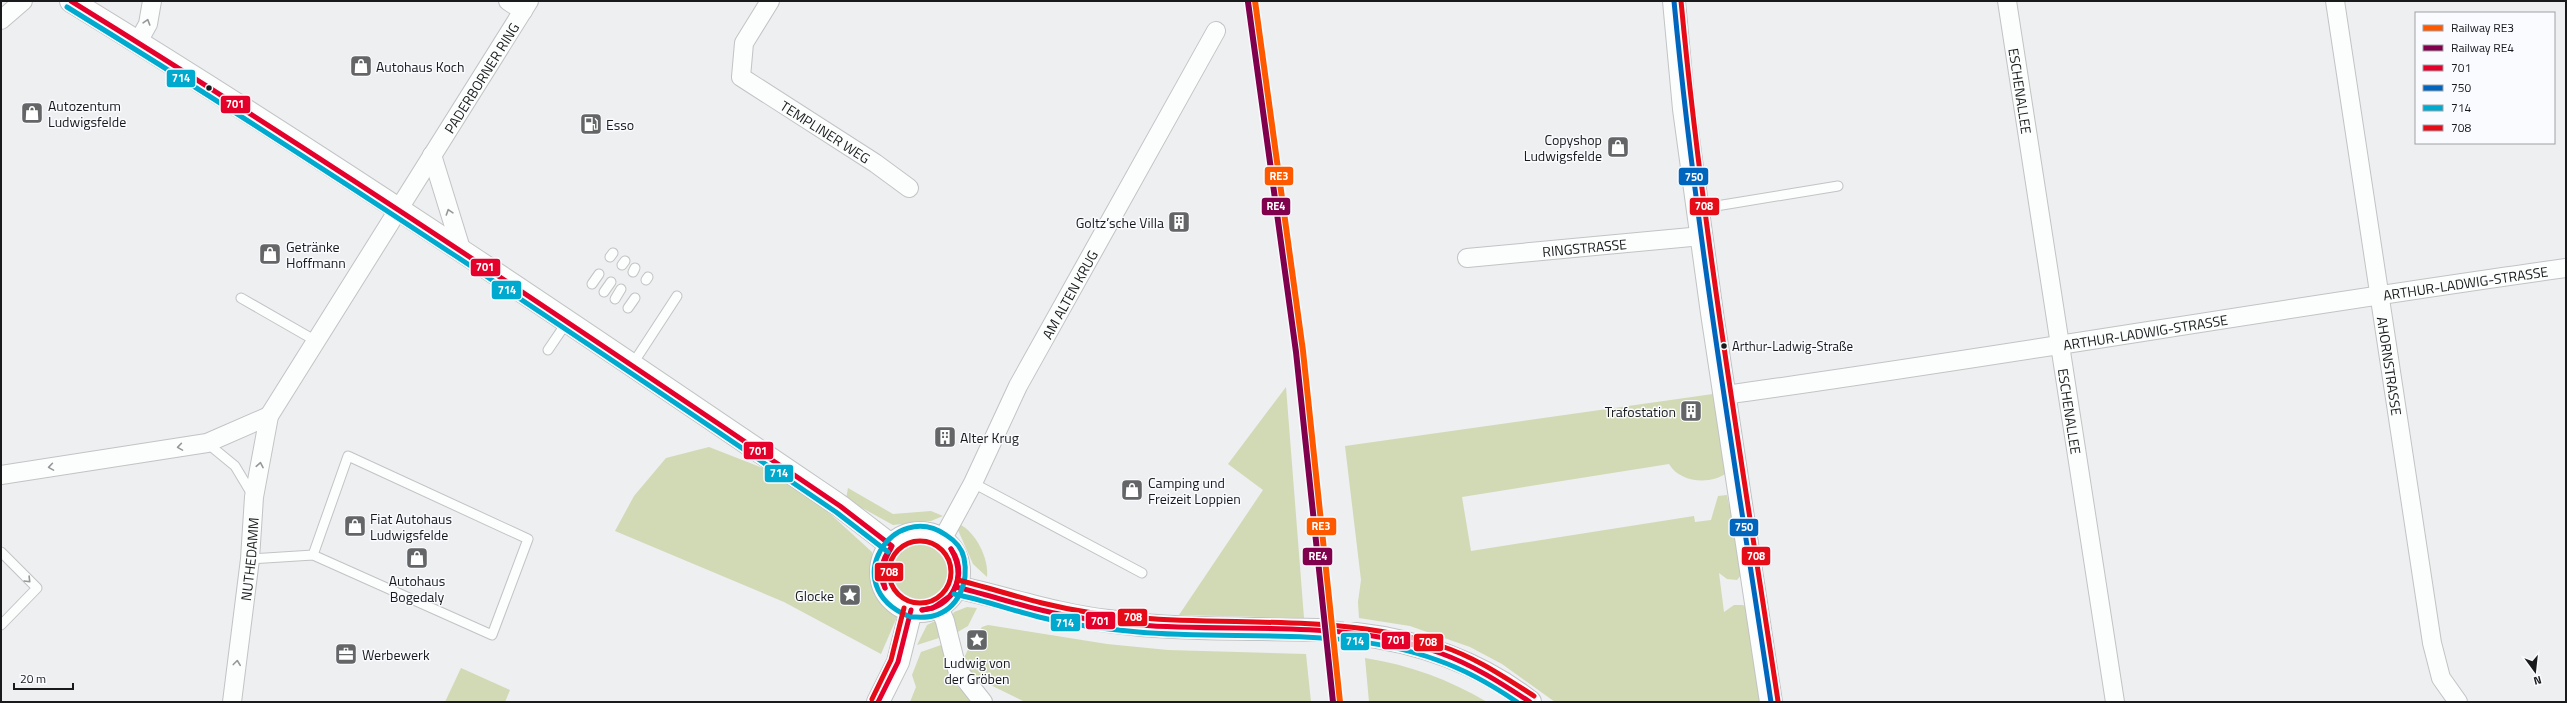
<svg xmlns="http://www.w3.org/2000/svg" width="2567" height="703" font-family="'Titillium Web',sans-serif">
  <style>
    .green { fill: #d2d9b5 }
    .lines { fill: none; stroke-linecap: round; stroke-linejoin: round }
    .secondary-tunnel { stroke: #cdcfd1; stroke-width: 22; stroke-dasharray: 22 11; stroke-linecap: butt }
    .service-casing { stroke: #c2c3c4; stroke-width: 11 }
    .minor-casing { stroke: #c2c3c4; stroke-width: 20 }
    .secondary-casing { stroke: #c2c3c4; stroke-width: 24 }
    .service { stroke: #fcfdfd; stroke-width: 9 }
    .minor { stroke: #fcfdfd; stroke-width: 18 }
    .secondary { stroke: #fcfdfd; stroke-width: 22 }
    .bus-1-casing { stroke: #f9fbfe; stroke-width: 8 }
    .bus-2-casing { stroke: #f9fbfe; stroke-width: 8 }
    .bus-3-casing { stroke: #f9fbfe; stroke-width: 8 }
    .bus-4-casing { stroke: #f9fbfe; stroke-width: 8 }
    .bus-1 { stroke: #e4002b; stroke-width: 5 }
    .bus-2 { stroke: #0065bd; stroke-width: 5 }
    .bus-3 { stroke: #00a9ce; stroke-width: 5 }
    .bus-4 { stroke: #e50b17; stroke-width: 5 }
    .rail-1-casing { stroke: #f9fbfe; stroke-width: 9 }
    .rail-2-casing { stroke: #f9fbfe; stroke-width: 9 }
    .rail-1 { stroke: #ff5900; stroke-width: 6 }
    .rail-2 { stroke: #80004d; stroke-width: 6 }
    .oneway { stroke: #969798 }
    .bus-dot { fill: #191a1c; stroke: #f9fbfe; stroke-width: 1.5 }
    .labels { text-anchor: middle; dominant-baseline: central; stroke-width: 3; stroke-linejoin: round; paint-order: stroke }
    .bus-label { font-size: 13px; fill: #191a1c; stroke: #f9fbfe; text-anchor: start }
    .poi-label { font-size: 14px; fill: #191a1c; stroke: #f9fbfe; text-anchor: start }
    .street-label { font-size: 14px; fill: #191a1c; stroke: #f9fbfe }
    .line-badge { stroke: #f9fbfe; stroke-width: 1.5 }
    .badge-label { font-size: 11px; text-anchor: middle; font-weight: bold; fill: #fff }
  </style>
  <rect width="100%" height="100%" fill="#edeff1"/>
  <g class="green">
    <polygon points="1286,387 1304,618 1179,615 1263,490 1228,464"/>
    <path d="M1713,394L1725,474C1709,485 1679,482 1669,464L1462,497L1471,551L1694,516L1695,522L1711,520L1718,496L1727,495L1729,505H1732L1742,574L1737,580L1727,579L1719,573L1724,612L1734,605H1743L1747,608L1763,702H1555L1502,664L1470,647L1410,626L1359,618L1358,602L1361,580L1345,446Z"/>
    <polygon points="709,447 773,472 815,500 872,552 875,589 885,607 897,617 881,654 784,602 615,531 634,496 666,458"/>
    <polygon points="848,488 893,514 931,511 943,516 931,521 893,525 846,499"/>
    <path d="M959,524C976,532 989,559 987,577L973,564L958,530Z"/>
    <circle cx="921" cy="572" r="29"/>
    <polygon points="967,607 977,608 968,626 956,633 952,616 954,612"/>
    <polygon points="933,622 937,622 942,637 917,645 927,625"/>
    <polygon points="988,625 1107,644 1168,650 1306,654 1311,702 1025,702 970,675 962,662 973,639 982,627"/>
    <path d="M944,644C950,674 948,682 974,700L973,702H910L916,687L912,675L921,652Z"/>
    <path d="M1365,658C1409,665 1448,679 1487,702H1369Z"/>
    <polygon points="461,668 510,690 505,702 445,702"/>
  </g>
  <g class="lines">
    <polyline class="secondary-tunnel" points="1321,630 1356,634"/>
    <g class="service-casing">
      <g id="service">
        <polyline points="1698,209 1838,186"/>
        <polyline points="610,257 613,253"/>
        <polyline points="622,265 625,261"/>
        <polyline points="633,272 635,268"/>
        <polyline points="646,280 648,277"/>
        <polyline points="592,284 599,274"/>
        <polyline points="604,292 611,282"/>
        <polyline points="241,298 316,341"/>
        <polyline points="615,299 621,289"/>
        <polyline points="628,308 635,298"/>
        <polyline points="548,350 567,322"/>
        <polyline points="632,365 677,296"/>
        <polyline points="207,443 235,466 253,496"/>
        <polyline points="973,483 1142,573"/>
        <polyline points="1,552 37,588 1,625"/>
        <polyline points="250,559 313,555 492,635 528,539 348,456 313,555"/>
      </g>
    </g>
    <g class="minor-casing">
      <g id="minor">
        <polyline points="508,1 523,11"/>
        <path id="s1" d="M770,1L744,43L741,77L875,163L909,188"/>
        <path id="s2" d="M2007,1L2115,702"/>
        <path id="s3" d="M2335,1L2432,643L2441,678L2458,702"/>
        <polyline points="1,20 23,1"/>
        <polyline points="138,42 148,24 152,1"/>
        <polyline points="432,155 461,249"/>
        <path id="s4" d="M1467,258L1702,236"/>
        <path id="s5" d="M1725,395C2006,356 2285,307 2566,268"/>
        <polyline points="1,475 207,443 269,416"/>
        <path id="s6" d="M942,540L973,483L1018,386L1216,31"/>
        <polyline points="939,607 945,621 957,669 983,702"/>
        <path id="s7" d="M232,702L250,559L254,497L269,416L529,1"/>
      </g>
    </g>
    <g class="secondary-casing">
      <g id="secondary">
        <path d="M71,1C333,161 587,334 840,506L892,546"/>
        <polyline points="1674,1 1684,109 1712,313 1771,702"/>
        <circle cx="920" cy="572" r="39"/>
        <path d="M956,587C1007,598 1056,615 1108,621C1178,631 1250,628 1321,630"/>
        <path d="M1356,634C1418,641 1481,663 1530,702"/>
        <polyline points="878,702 898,662 911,610"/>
      </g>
    </g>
    <use href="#service" class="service"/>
    <use href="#minor" class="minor"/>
    <use href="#secondary" class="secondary"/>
    <g class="bus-1-casing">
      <g id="bus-1">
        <path d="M71,1C332,162 586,334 840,506L892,546"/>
        <path d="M956,587C985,594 1012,603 1041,610C1073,618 1106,622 1139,625C1238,633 1345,618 1440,653C1473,665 1501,683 1530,702"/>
        <path d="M885,588C878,576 882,558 891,548"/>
        <path d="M885,588C881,572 883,562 891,548"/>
        <path d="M950,596C961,581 960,565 951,549"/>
        <path d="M950,596C961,582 962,564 951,549"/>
        <polyline points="922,610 933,608 950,596"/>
        <path d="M922,610C933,609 943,605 950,596"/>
        <polyline points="878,702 898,662 911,610"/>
      </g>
    </g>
    <g class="bus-2-casing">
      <path id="bus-2" d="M1674,1C1696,236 1736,469 1771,702"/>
    </g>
    <g class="bus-3-casing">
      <g id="bus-3">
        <path d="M67,7C328,168 582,339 836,512L888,552"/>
        <path d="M954,594C983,600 1011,610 1039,617C1071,625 1105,629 1138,632C1236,641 1342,625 1437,660C1466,670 1492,685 1517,702"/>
        <path d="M908,616C836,585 894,499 946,535C954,540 962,548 964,558C969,582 959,609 933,616C926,618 918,617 911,617"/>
      </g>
    </g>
    <g class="bus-4-casing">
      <g id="bus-4">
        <path d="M1681,1C1703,236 1743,468 1778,701"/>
        <circle cx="920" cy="572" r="31"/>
        <path d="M958,580C986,587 1014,596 1042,603C1074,611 1108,616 1141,618C1241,626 1345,614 1441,646C1475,657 1504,677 1534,696"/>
        <polyline points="872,699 891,660 904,608"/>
      </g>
    </g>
    <use href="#bus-1" class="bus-1"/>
    <use href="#bus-2" class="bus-2"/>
    <use href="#bus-3" class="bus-3"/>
    <use href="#bus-4" class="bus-4"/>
    <g class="rail-1-casing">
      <polyline id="rail-1" points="1255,1 1303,351 1340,702"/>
    </g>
    <g class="rail-2-casing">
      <polyline id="rail-2" points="1248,2 1296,352 1333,702"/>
    </g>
    <use href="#rail-1" class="rail-1"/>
    <use href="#rail-2" class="rail-2"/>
  </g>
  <defs><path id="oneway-chevron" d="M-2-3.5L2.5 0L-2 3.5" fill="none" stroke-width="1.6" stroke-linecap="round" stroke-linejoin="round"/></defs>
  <g class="oneway">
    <use href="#oneway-chevron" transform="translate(147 22) rotate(-73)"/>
    <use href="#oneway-chevron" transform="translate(449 212) rotate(-108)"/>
    <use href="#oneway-chevron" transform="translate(180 447) rotate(171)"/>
    <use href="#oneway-chevron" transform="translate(260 465) rotate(-79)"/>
    <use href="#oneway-chevron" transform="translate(51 467) rotate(171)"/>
    <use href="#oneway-chevron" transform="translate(28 580) rotate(46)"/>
    <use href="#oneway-chevron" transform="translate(237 663) rotate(-83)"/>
  </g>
  <defs>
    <g id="shop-square" transform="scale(1.15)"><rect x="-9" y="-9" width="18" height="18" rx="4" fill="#636567" stroke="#f9fbfe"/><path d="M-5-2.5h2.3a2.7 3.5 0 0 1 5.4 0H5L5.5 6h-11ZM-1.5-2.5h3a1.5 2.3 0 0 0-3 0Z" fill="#fff"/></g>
    <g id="fuel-square" transform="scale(1.15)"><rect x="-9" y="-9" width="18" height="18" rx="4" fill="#636567" stroke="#f9fbfe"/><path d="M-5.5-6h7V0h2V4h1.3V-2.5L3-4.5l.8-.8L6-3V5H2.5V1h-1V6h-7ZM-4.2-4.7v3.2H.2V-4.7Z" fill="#fff"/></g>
    <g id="building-square" transform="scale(1.15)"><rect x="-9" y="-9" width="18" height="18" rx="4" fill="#636567" stroke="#f9fbfe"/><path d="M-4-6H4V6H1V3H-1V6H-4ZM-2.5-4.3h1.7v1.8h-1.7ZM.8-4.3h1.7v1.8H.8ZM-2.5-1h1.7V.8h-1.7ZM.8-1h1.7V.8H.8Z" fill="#fff"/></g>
    <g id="sight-square" transform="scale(1.15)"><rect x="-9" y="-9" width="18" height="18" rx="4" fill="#636567" stroke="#f9fbfe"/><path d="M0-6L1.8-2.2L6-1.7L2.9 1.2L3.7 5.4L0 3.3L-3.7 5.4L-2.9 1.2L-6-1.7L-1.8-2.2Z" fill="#fff"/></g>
    <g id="office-square" transform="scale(1.15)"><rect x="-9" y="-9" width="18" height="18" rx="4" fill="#636567" stroke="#f9fbfe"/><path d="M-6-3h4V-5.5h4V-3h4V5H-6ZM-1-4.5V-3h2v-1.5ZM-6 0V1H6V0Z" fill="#fff"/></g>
  </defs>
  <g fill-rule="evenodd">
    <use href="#shop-square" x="361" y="66"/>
    <use href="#shop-square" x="32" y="113"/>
    <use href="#fuel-square" x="591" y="124"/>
    <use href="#shop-square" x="1618" y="147"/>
    <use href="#building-square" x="1179" y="222"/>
    <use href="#shop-square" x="270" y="254"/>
    <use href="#building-square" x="1691" y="411"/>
    <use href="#building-square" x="945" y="437"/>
    <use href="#shop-square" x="1132" y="490"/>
    <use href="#shop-square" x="355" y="526"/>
    <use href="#shop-square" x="417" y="558"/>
    <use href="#sight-square" x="850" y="595"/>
    <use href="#sight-square" x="977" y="640"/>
    <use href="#office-square" x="346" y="654"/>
  </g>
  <g class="bus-dot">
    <circle cx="209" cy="88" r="3.5"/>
    <circle cx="1724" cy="346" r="3.5"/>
  </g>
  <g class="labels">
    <g class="bus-label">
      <text x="1732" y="346">Arthur-Ladwig-Straße</text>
    </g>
    <g class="poi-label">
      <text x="376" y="66">Autohaus Koch</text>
      <text x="48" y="105">Autozentum<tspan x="48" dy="16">Ludwigsfelde</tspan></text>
      <text x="606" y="124">Esso</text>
      <text x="1602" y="139" text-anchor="end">Copyshop<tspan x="1602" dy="16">Ludwigsfelde</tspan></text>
      <text x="1164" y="222" text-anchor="end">Goltz’sche Villa</text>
      <text x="286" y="246">Getränke<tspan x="286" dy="16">Hoffmann</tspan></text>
      <text x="1676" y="411" text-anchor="end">Trafostation</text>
      <text x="960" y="437">Alter Krug</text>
      <text x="1148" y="482">Camping und<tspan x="1148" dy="16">Freizeit Loppien</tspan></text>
      <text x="370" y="518">Fiat Autohaus<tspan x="370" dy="16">Ludwigsfelde</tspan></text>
      <text x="417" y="580" text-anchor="middle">Autohaus<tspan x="417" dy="16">Bogedaly</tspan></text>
      <text x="834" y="595" text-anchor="end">Glocke</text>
      <text x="362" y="654">Werbewerk</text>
      <text x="977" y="662" text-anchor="middle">Ludwig von<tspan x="977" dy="16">der Gröben</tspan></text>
    </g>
    <g class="street-label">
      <text stroke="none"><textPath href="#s7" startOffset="688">PADERBORNER RING</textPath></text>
      <text stroke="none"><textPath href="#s2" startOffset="91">ESCHENALLEE</textPath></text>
      <text stroke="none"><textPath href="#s1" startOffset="184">TEMPLINER WEG</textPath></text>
      <text stroke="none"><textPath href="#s4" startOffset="118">RINGSTRASSE</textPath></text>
      <text stroke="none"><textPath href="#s5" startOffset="749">ARTHUR-LADWIG-STRASSE</textPath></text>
      <text stroke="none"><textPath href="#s6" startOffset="277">AM ALTEN KRUG</textPath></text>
      <text stroke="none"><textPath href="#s5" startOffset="425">ARTHUR-LADWIG-STRASSE</textPath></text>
      <text stroke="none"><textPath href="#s3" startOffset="369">AHORNSTRASSE</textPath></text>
      <text stroke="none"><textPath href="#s2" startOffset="415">ESCHENALLEE</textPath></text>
      <text stroke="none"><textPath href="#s7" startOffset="144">NUTHEDAMM</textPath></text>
    </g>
  </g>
  <g class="line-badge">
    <rect x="166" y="69" width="30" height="19" rx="4" fill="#00a9ce"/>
    <rect x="220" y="95" width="31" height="19" rx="4" fill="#e4002b"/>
    <rect x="1264" y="166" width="30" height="20" rx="4" fill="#ff5900"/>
    <rect x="1678" y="167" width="31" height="19" rx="4" fill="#0065bd"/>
    <rect x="1689" y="197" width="31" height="19" rx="4" fill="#e50b17"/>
    <rect x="1261" y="197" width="30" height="19" rx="4" fill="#80004d"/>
    <rect x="470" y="258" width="31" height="19" rx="4" fill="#e4002b"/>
    <rect x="491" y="280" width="31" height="20" rx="4" fill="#00a9ce"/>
    <rect x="743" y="441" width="31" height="19" rx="4" fill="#e4002b"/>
    <rect x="764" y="464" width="30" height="19" rx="4" fill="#00a9ce"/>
    <rect x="1306" y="517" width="31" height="19" rx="4" fill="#ff5900"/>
    <rect x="1729" y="518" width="30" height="19" rx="4" fill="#0065bd"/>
    <rect x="1741" y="546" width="30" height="20" rx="4" fill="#e50b17"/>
    <rect x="1302" y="547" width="31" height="19" rx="4" fill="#80004d"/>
    <rect x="874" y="562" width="30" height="20" rx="4" fill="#e50b17"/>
    <rect x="1117" y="608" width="31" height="19" rx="4" fill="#e50b17"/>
    <rect x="1085" y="611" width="31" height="19" rx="4" fill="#e4002b"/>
    <rect x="1050" y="613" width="31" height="19" rx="4" fill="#00a9ce"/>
    <rect x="1381" y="631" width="30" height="19" rx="4" fill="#e4002b"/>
    <rect x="1340" y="632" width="30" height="19" rx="4" fill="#00a9ce"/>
    <rect x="1413" y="633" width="31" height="19" rx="4" fill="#e50b17"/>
  </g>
  <g class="badge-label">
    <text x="181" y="82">714</text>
    <text x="235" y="108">701</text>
    <text x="1279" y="180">RE3</text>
    <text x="1694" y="181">750</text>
    <text x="1704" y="210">708</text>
    <text x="1276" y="210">RE4</text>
    <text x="485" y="271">701</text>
    <text x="507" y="294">714</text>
    <text x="758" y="455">701</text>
    <text x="779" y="477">714</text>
    <text x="1321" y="530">RE3</text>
    <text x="1744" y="531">750</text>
    <text x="1756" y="560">708</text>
    <text x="1318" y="560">RE4</text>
    <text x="889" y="576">708</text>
    <text x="1133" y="621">708</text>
    <text x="1100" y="625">701</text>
    <text x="1065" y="627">714</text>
    <text x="1396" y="644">701</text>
    <text x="1355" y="645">714</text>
    <text x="1428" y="646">708</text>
  </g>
  <rect width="2567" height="703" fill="none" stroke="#191a1c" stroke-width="4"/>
  <rect x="2415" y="12" width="140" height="132" fill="#f9fbfe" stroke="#9fa1a4"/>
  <rect x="2423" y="25" width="20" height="6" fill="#ff5900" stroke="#9fa1a4"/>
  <text x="2451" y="32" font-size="12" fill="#191a1c">Railway RE3</text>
  <rect x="2423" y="45" width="20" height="6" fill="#80004d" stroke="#9fa1a4"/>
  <text x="2451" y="52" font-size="12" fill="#191a1c">Railway RE4</text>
  <rect x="2423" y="65" width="20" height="6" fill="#e4002b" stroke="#9fa1a4"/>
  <text x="2451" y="72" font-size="12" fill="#191a1c">701</text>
  <rect x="2423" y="85" width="20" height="6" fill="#0065bd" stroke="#9fa1a4"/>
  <text x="2451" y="92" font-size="12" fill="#191a1c">750</text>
  <rect x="2423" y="105" width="20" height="6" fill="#00a9ce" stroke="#9fa1a4"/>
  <text x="2451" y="112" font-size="12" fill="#191a1c">714</text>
  <rect x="2423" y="125" width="20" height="6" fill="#e50b17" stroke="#9fa1a4"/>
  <text x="2451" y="132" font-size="12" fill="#191a1c">708</text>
  <g transform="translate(2535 671) rotate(165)" stroke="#f9fbfe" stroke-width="3" paint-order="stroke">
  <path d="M0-3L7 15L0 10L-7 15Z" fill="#191a1c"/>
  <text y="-6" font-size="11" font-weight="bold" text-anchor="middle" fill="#191a1c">N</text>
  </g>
  <path d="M14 683v6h59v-6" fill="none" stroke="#191a1c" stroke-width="2"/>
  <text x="20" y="683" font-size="12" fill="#191a1c" stroke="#f9fbfe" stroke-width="3" paint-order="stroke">20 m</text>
</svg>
